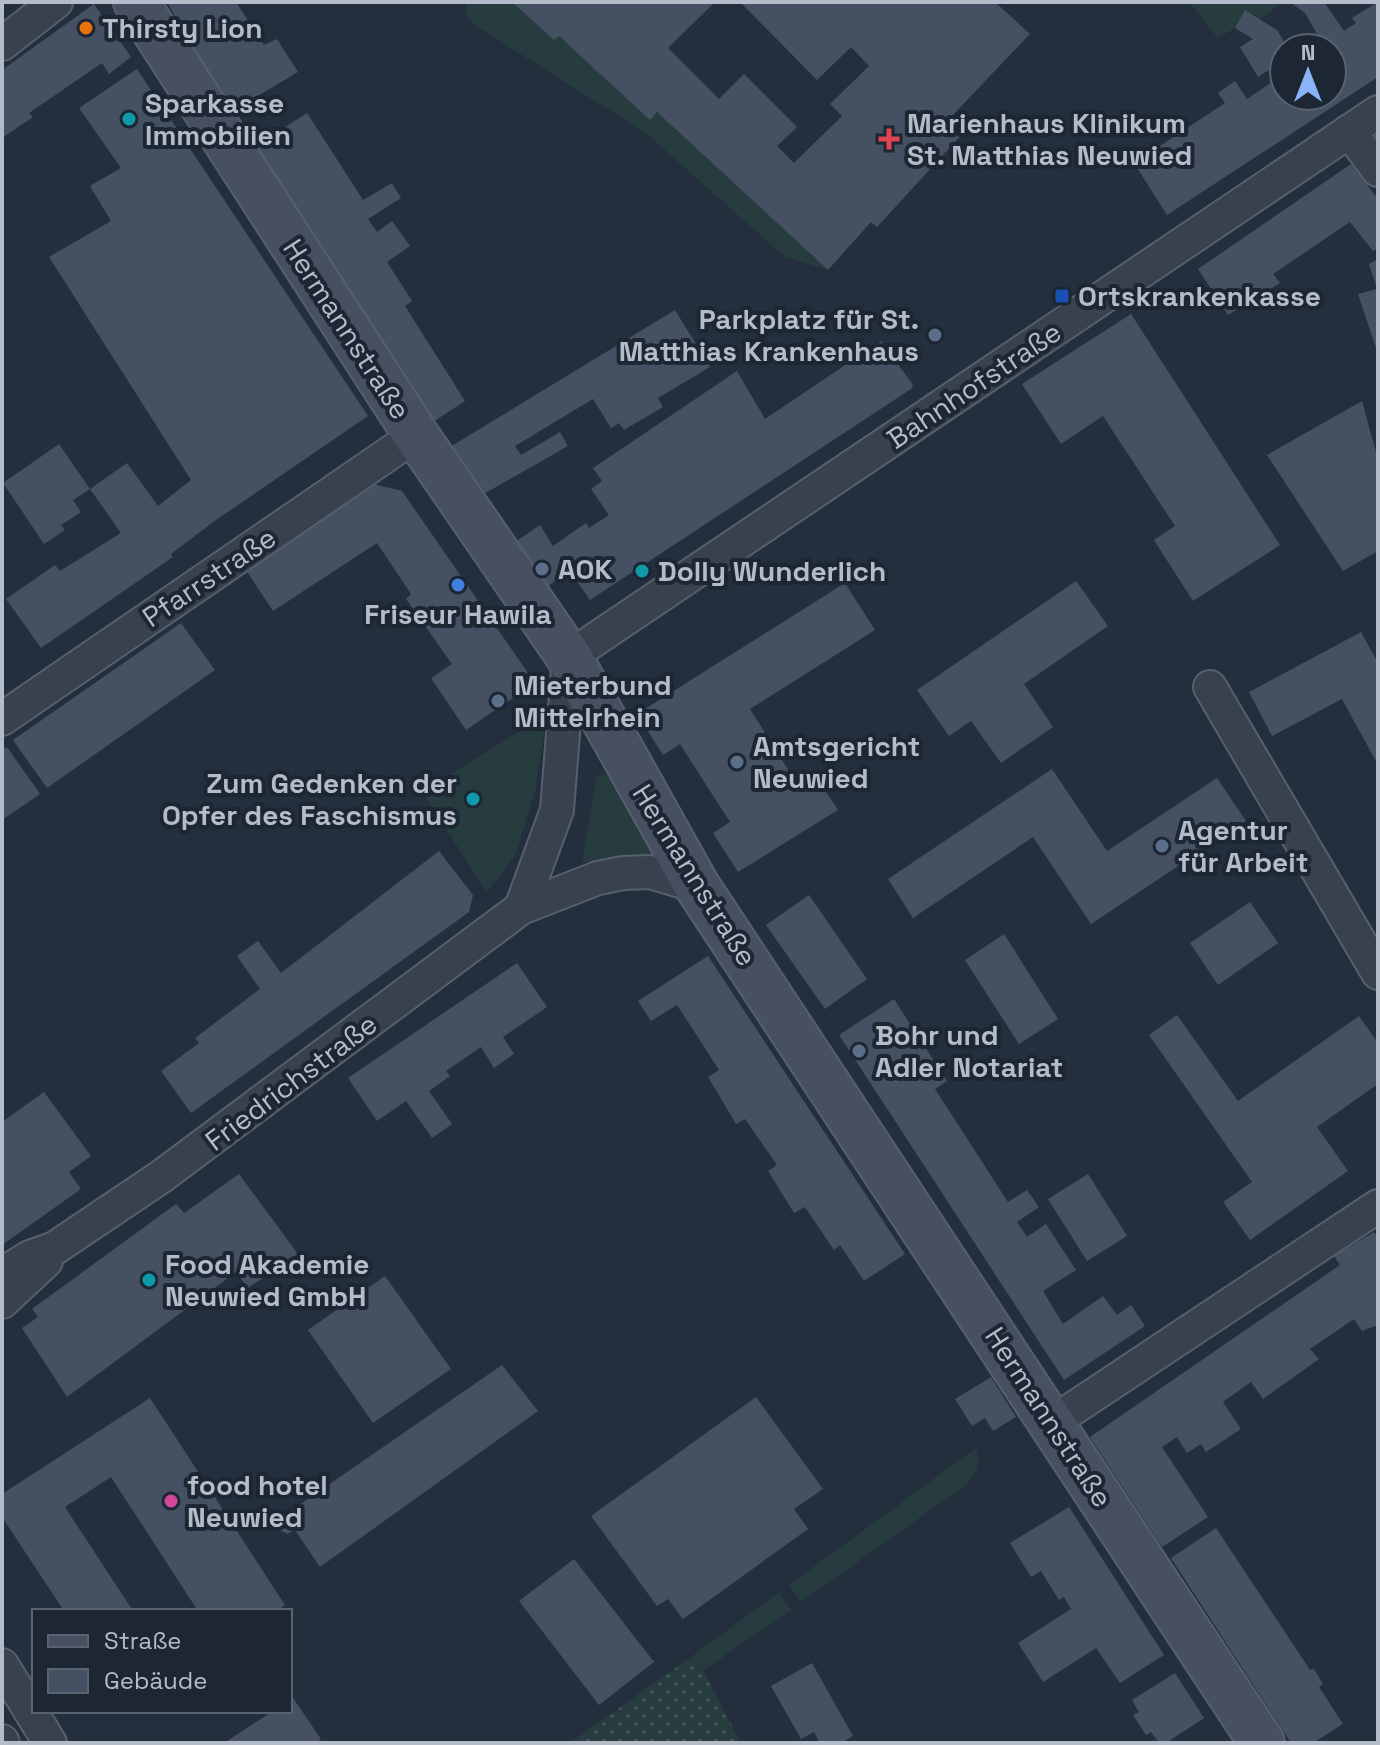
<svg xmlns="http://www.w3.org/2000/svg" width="1380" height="1745" font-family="'Space Grotesk',sans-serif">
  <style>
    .grass { fill: #263c3f }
    .park { fill: url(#park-dots) }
    .building { fill: #455162 }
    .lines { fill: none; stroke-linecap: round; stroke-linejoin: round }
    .street-casing { stroke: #565f6c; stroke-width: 36 }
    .secondary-casing { stroke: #565f6c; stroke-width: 48 }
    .street { stroke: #38414e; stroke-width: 32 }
    .secondary { stroke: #465061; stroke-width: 44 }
    .food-dot { fill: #e8710a; stroke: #1d2633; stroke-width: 3 }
    .culture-dot { fill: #0f9aa8; stroke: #1d2633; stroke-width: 3 }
    .health-dot { fill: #e0444e; stroke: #1d2633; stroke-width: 3 }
    .transit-dot { fill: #1a4fb4; stroke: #1d2633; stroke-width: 3 }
    .service-dot { fill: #5c6f8a; stroke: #1d2633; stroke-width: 3 }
    .shop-dot { fill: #3f7fe0; stroke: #1d2633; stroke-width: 3 }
    .hotel-dot { fill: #d1479c; stroke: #1d2633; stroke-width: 3 }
    .labels { text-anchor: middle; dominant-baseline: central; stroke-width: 8; stroke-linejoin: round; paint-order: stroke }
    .poi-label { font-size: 28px; font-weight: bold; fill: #b4bcc9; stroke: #1d2633; text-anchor: start }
    .street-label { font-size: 28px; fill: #b4bcc9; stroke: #1d2633 }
  </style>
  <defs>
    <pattern id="park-dots" width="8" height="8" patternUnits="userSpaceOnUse" patternTransform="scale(2)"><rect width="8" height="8" fill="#263c3f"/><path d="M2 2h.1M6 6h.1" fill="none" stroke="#435659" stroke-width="1.8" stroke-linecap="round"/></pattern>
  </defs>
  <rect width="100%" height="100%" fill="#242f3e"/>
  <g class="grass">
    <polygon points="466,2 512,2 554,40 559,36 657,112 828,270 785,257 647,134 475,25 467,18"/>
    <polygon points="1189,2 1283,2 1261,19 1245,10 1235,28 1218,38"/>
    <polygon points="547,714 535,792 515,856 487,892 422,792"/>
    <polygon points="614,773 667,855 582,862 597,776"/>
    <path d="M976,1448C981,1466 976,1474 963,1487L801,1602L789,1585Z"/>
    <polygon points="779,1592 791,1610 704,1670 695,1654"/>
  </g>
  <polygon class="park" points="695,1654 741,1743 570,1743"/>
  <g class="building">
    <polygon points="167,2 236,2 264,45 277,39 298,72 231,112"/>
    <polygon points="512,2 715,2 668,48 719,99 744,74 797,127 777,146 794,163 842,116 830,104 869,66 851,47 817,80 740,2 995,2 1030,34 950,118 965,131 877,227 871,222 828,270 657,112 650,120 559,36 554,40"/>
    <polygon points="1290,2 1324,2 1344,31 1356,23 1352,18 1378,2 1378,77 1167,215 1134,163 1225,103 1218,93 1235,81 1247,99 1278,78 1272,68 1258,77 1240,47 1253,39 1235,28 1245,10 1277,30 1288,48 1284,48 1284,96 1332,96 1332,48 1325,48 1305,13"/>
    <polygon points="94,4 131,57 109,74 102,63 29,113 33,117 2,138 2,70"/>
    <polygon points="137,69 368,416 216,520 171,554 173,557 41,648 6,599 55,565 60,571 121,533 90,489 127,463 158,506 191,480 49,257 111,221 90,186 121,168 79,108"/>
    <polygon points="307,113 363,200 392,183 401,198 368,219 377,232 392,221 410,246 387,262 412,301 405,306 465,401 433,422 254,147"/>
    <polygon points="1351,164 1378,199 1378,248 1373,251 1350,222 1273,274 1280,283 1228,315 1198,269"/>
    <polygon points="1378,259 1378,354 1358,294 1377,289 1369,264"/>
    <polygon points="675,310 710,367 658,398 663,407 624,430 619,423 611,428 593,399 515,446 521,455 560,432 568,446 482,495 450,447"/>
    <polygon points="1131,314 1280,545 1193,601 1154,540 1175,526 1103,416 1061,444 1022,384"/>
    <polygon points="881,341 913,385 911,389 590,600 570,571 545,588 515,542 540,525 553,546 586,523 589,528 609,515 591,489 602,481 593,468 737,371 765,419"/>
    <polygon points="1362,401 1378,460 1378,551 1343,571 1267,455"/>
    <polygon points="59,444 90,489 73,500 81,512 61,525 65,530 44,544 3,483"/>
    <polygon points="365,482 402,491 535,683 466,730 431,678 452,664 406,599 411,594 377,543 273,611 244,567"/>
    <polygon points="1076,581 1108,626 1024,684 1053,727 1001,763 971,721 949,736 917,690"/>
    <polygon points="845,583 875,630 750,709 794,779 811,769 838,810 738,872 713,833 730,822 680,744 663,755 637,714"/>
    <polygon points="181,623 215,670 47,788 13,740"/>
    <polygon points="1361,632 1378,663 1378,765 1342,699 1272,736 1249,692"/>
    <polygon points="7,747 40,794 2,820 2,750"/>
    <polygon points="1052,769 1107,851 1217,778 1246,821 1091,924 1033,837 913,918 888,879"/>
    <polygon points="439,851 473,895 469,912 191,1113 161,1071 199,1043 195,1038 260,989 237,956 258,941 281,973"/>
    <polygon points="809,895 867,979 825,1009 766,925"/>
    <polygon points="1250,902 1278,943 1218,985 1190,943"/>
    <polygon points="1004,934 1058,1019 1019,1044 965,960"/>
    <polygon points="708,956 905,1254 864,1281 840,1245 834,1250 805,1207 794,1213 768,1171 777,1165 745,1119 736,1124 708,1077 719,1070 677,1005 651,1021 638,1001"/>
    <polygon points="517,963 547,1007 503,1037 514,1054 494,1068 481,1047 446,1071 450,1076 429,1091 452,1124 432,1138 406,1101 377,1121 348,1078"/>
    <polygon points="894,999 947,1081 935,1089 1008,1202 1027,1190 1039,1207 1017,1222 1027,1237 1046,1224 1076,1270 1043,1291 1063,1324 1103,1296 1117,1315 1131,1305 1145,1326 1064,1380 839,1035"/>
    <polygon points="1177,1015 1238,1101 1359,1016 1378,1043 1378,1084 1317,1127 1348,1171 1250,1240 1223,1202 1252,1182 1149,1035"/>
    <polygon points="44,1092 91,1156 69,1172 81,1189 2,1245 2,1122"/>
    <polygon points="239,1174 298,1254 248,1288 236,1272 67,1397 22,1328 38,1317 32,1309 176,1204 184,1213"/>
    <polygon points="1088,1174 1127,1236 1087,1261 1048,1199"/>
    <polygon points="1374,1232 1378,1237 1378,1325 1362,1331 1354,1319 1310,1349 1319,1359 1263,1399 1251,1382 1223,1402 1241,1429 1206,1452 1201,1444 1187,1453 1177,1437 1162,1447 1208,1517 1162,1547 1090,1437 1340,1265 1334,1256"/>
    <polygon points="385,1276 451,1369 373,1423 308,1330"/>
    <polygon points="502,1365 538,1411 320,1567 295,1530 287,1534 278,1529 279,1519"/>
    <polygon points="991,1377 1016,1417 993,1431 985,1418 972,1426 955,1399"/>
    <polygon points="756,1397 823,1489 794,1509 808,1529 683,1619 668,1599 657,1606 591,1516"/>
    <polygon points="150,1398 285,1605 276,1611 198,1611 111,1477 65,1507 133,1611 64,1611 2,1517 2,1494"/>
    <polygon points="1069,1507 1164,1655 1120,1683 1096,1648 1043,1682 1018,1643 1071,1609 1064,1597 1059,1600 1041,1571 1031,1577 1010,1543"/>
    <polygon points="1216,1528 1310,1670 1314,1669 1323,1684 1319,1687 1343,1724 1313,1743 1291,1743 1171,1558"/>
    <polygon points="574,1559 654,1662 599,1705 519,1601"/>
    <polygon points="812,1663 853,1736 841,1743 820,1743 814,1732 801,1739 771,1686"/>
    <polygon points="1175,1673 1204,1718 1166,1743 1159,1743 1151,1732 1146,1735 1133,1715 1139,1712 1132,1700"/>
    <polygon points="293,1698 321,1739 316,1743 224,1743 273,1711 290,1711"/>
  </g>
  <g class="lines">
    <g class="street-casing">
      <g id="street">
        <polyline points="2,44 56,2"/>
        <polyline points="1349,131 1378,170"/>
        <polyline points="1210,687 1378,973"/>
        <polyline points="2,719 416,435"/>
        <polyline points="521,908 557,810 569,657 1378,112"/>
        <polyline points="2,1274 30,1257 55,1248 162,1176 521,908 598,878 623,873 650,872 697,886"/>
        <polyline points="2,1302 46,1261"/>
        <polyline points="1053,1422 1378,1206"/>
        <polyline points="2,1665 50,1743"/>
        <polyline points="2,1741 3,1743"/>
      </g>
    </g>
    <g class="secondary-casing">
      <polyline id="secondary" points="136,2 416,435 569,657 697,886 1262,1743"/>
    </g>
    <use href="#street" class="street"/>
    <use href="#secondary" class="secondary"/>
  </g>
  <circle class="food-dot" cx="86" cy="28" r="8"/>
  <g class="culture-dot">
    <circle cx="129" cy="119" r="8"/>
    <circle cx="642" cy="571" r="8"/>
    <circle cx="473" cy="799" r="8"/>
    <circle cx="149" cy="1280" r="8"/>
  </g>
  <path class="health-dot" d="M885 127h8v8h8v8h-8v8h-8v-8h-8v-8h8z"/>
  <rect class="transit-dot" x="1054" y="288" width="16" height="16" rx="4"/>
  <g class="service-dot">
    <circle cx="935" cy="335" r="8"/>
    <circle cx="542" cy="569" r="8"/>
    <circle cx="498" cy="701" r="8"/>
    <circle cx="737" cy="762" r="8"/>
    <circle cx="1162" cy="846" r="8"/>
    <circle cx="859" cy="1051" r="8"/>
  </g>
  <circle class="shop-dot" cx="458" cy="585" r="8"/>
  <circle class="hotel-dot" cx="171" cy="1501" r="8"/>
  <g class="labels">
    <g class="poi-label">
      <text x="102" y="28">Thirsty Lion</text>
      <text x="145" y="103">Sparkasse<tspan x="145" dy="32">Immobilien</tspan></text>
      <text x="907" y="123">Marienhaus Klinikum<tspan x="907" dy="32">St. Matthias Neuwied</tspan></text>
      <text x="1078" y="296">Ortskrankenkasse</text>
      <text x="919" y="319" text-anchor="end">Parkplatz für St.<tspan x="919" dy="32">Matthias Krankenhaus</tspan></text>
      <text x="558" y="569">AOK</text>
      <text x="658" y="571">Dolly Wunderlich</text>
      <text x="458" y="614" text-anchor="middle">Friseur Hawila</text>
      <text x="514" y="685">Mieterbund<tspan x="514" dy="32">Mittelrhein</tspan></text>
      <text x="753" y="746">Amtsgericht<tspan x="753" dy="32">Neuwied</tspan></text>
      <text x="457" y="783" text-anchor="end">Zum Gedenken der<tspan x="457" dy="32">Opfer des Faschismus</tspan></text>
      <text x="1178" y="830">Agentur<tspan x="1178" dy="32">für Arbeit</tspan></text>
      <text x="875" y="1035">Bohr und<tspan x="875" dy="32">Adler Notariat</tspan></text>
      <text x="165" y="1264">Food Akademie<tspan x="165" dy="32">Neuwied GmbH</tspan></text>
      <text x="187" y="1485">food hotel<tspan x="187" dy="32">Neuwied</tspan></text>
    </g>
    <g class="street-label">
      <text transform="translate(347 329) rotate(57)">Hermannstraße</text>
      <text transform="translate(974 385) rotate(-34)">Bahnhofstraße</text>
      <text transform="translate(209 577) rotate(-34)">Pfarrstraße</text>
      <text transform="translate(695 875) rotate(58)">Hermannstraße</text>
      <text transform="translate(291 1082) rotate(-37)">Friedrichstraße</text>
      <text transform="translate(1049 1417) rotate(57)">Hermannstraße</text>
    </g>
  </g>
  <rect width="1380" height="1745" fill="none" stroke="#b4bcc9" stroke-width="8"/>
  <rect x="32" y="1609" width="260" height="104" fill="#1d2633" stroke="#59626f" stroke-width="2"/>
  <rect x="48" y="1635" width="40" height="12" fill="#465061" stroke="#59626f" stroke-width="2"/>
  <text x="104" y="1649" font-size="24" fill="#b4bcc9">Straße</text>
  <rect x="48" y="1669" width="40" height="24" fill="#455162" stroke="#59626f" stroke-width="2"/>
  <text x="104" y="1689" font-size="24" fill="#b4bcc9">Gebäude</text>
  <g transform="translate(1308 72)"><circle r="38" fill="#1d2633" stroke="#59626f" stroke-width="2"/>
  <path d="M0-6L14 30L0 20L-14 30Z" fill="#8ab4f8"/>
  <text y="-12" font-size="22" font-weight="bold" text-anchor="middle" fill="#b4bcc9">N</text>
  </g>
</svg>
